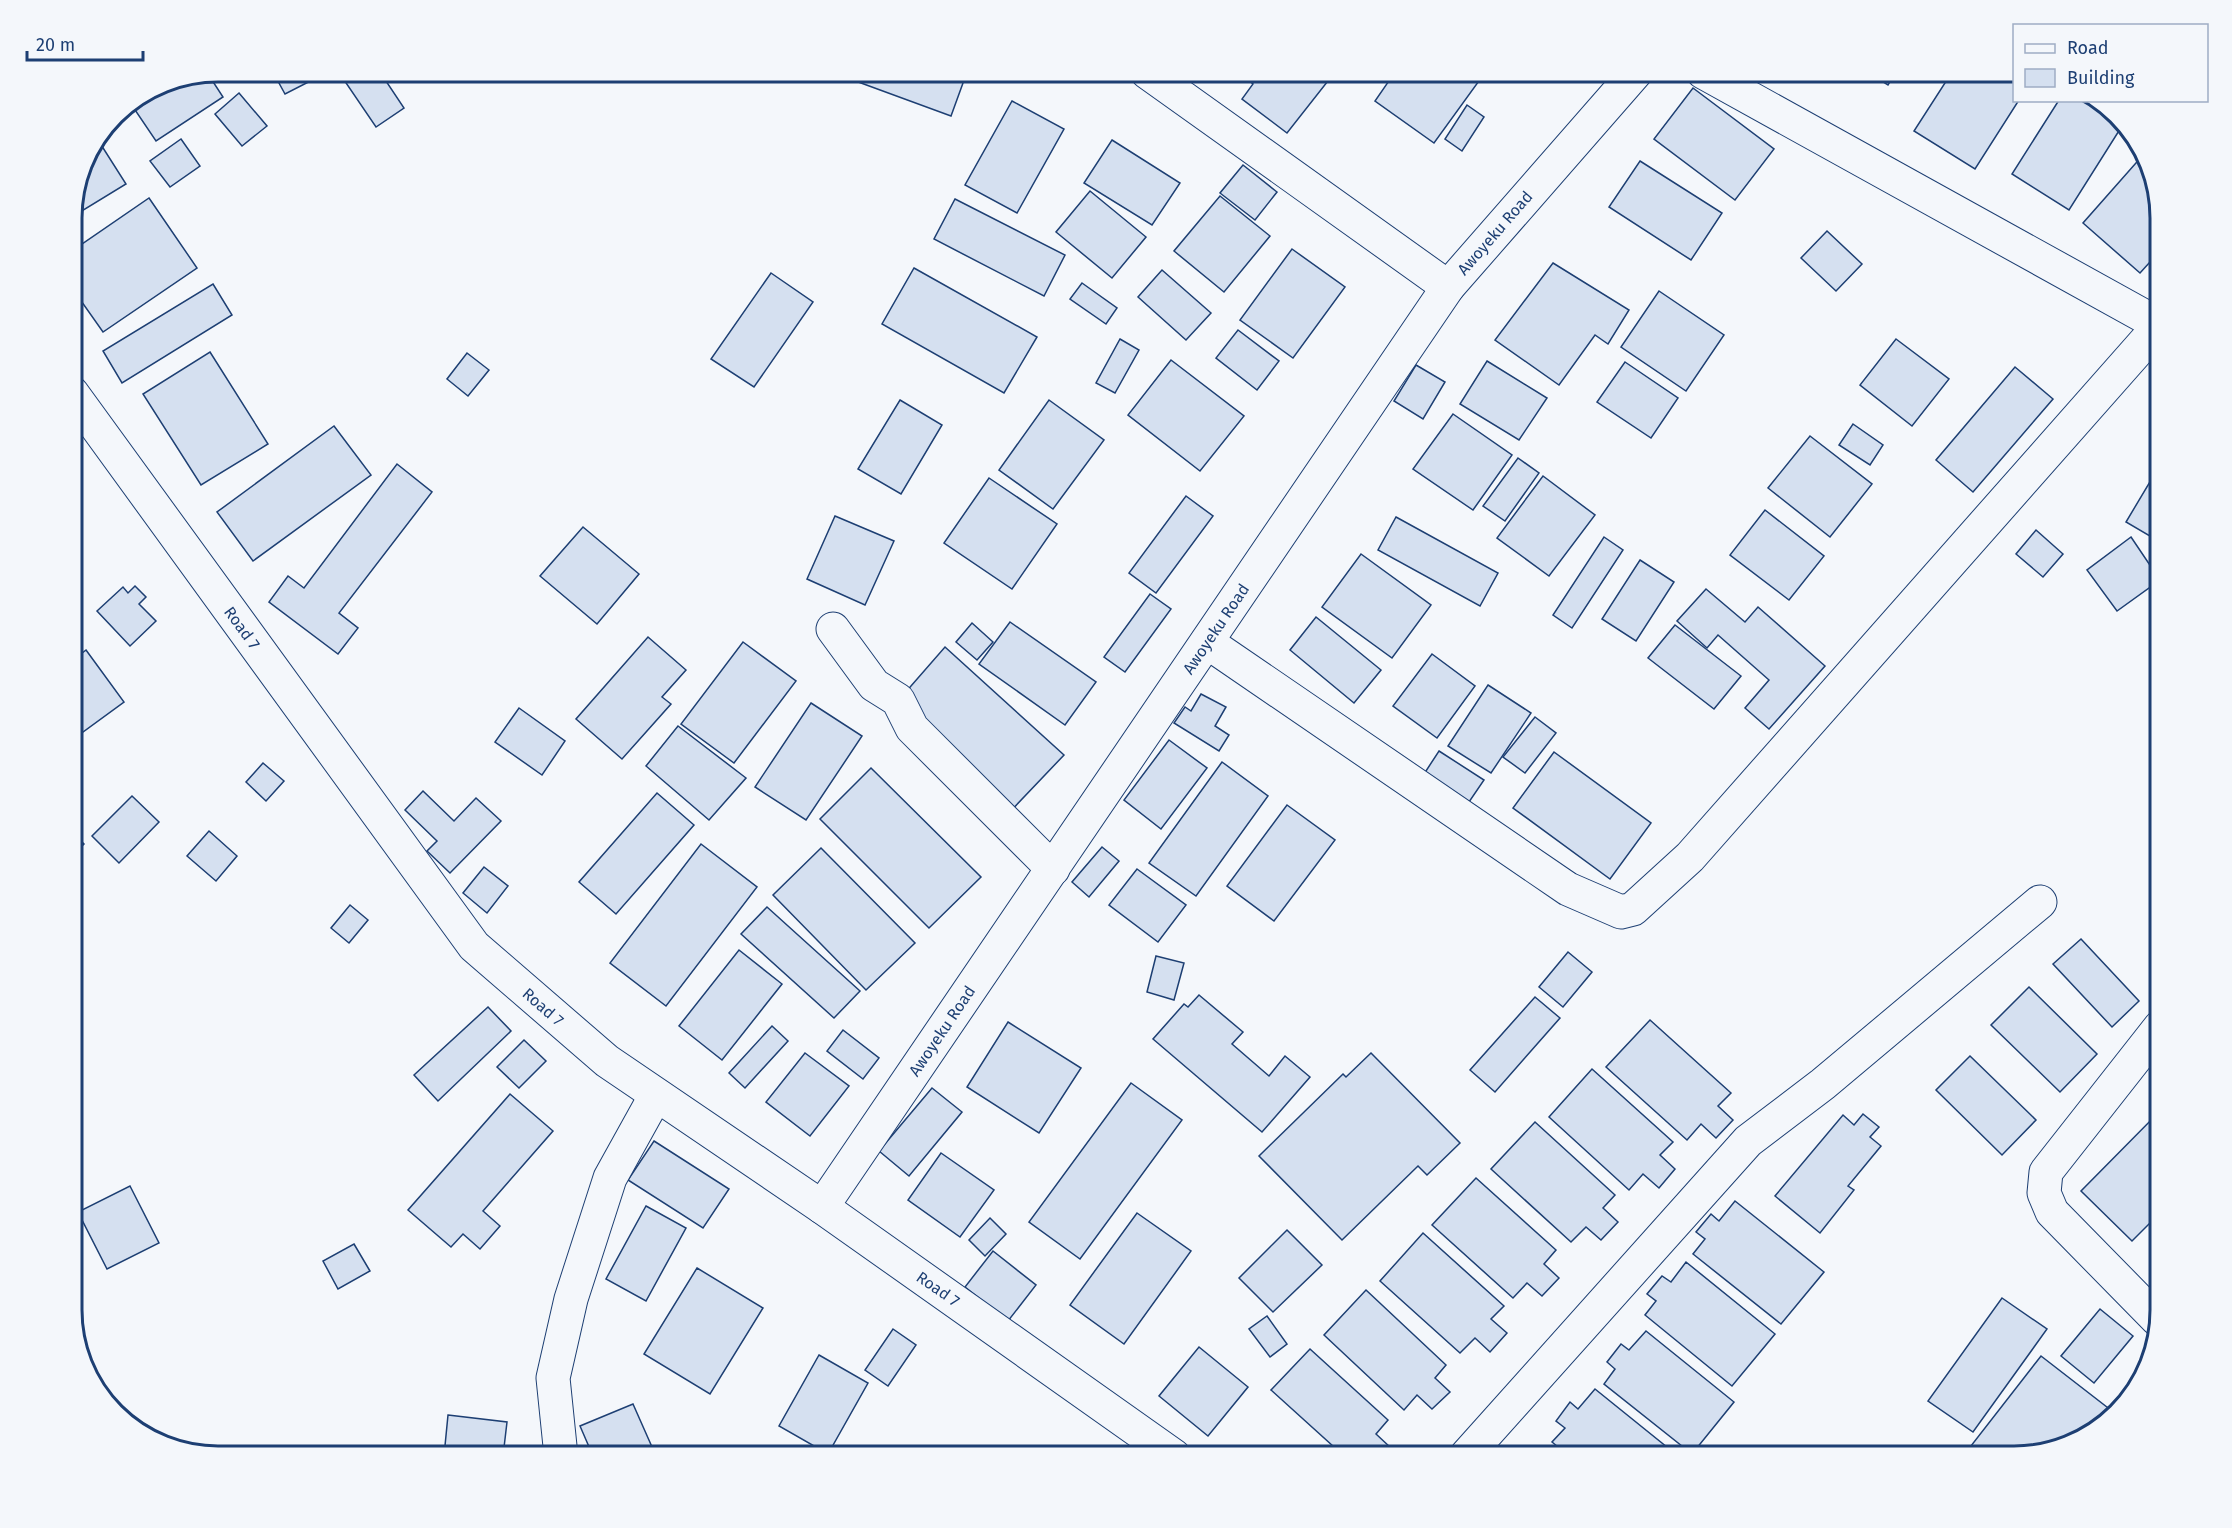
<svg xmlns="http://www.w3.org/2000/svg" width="2232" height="1528" font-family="'Fira Sans',sans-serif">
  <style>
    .building { fill: #d5e0f0; stroke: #1d3f73; stroke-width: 1.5 }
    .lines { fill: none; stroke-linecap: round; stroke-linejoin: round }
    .minor-casing { stroke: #1d3f73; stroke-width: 35 }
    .minor { stroke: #f4f7fb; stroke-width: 33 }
    .labels { text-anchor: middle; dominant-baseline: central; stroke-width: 4.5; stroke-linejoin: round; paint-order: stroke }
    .street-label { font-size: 16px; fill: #1d3f73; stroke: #f4f7fb }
    .rim { fill: none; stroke: #1d3f73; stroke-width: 3 }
  </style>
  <rect width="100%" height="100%" fill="#f4f7fb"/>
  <g class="building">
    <polygon points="273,72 328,72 285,94"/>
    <polygon points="350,72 380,72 404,108 376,127 342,77"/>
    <polygon points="831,72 967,72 951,116"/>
    <polygon points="1238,72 1335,72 1287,133 1242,99 1253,84"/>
    <polygon points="1384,72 1481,72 1484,74 1434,143 1375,101 1391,78"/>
    <polygon points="1867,72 1896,72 1888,85"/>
    <polygon points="1952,72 2014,72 2014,100 2019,100 1975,169 1914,131"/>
    <polygon points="208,74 223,97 156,141 131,104 163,83"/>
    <polygon points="1693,88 1774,149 1735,200 1654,139"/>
    <polygon points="239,93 267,126 242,146 215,114"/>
    <polygon points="2059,100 2098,100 2122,126 2069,210 2012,174"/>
    <polygon points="1012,101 1064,129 1017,213 965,185"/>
    <polygon points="1467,105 1484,117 1462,151 1445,139"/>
    <polygon points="181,139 200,166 170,187 150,161"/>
    <polygon points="98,140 126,184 72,217 83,162"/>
    <polygon points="1112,140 1180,183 1152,225 1084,183"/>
    <polygon points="2143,155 2160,218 2160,251 2140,273 2083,223"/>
    <polygon points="1640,161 1722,213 1691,260 1609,207"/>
    <polygon points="1243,165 1277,192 1255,220 1220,193"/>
    <polygon points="1090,191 1146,237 1112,278 1056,232"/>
    <polygon points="1220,196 1270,236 1224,292 1174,251"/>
    <polygon points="149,198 197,268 103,332 72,288 72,251"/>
    <polygon points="955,199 1065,255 1044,296 934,239"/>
    <polygon points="1827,231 1862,264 1836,291 1801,258"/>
    <polygon points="1292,249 1345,287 1293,358 1240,320"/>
    <polygon points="1553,263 1629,310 1608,344 1595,335 1559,385 1495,340"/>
    <polygon points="914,268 1037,337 1004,393 882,324"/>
    <polygon points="1162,270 1211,313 1186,340 1138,297"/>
    <polygon points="771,273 813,302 754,387 711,359"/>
    <polygon points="1082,283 1117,308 1106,324 1070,299"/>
    <polygon points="213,284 232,315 122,383 103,351"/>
    <polygon points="1659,291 1724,335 1686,391 1621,347"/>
    <polygon points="1238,330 1279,361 1257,390 1216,358"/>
    <polygon points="1120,339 1139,350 1115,393 1096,383"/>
    <polygon points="1896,339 1949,379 1912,426 1860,385"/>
    <polygon points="210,352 268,444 201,485 143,394"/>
    <polygon points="467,353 489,370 468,396 447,379"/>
    <polygon points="1171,360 1244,416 1200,471 1128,415"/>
    <polygon points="1487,361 1547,398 1519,440 1460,404"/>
    <polygon points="1625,362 1678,398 1651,438 1597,402"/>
    <polygon points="1416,365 1445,382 1423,419 1394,401"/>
    <polygon points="2015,367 2053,399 1973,492 1936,460"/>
    <polygon points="900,400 942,425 901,494 858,469"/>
    <polygon points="1049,400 1104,440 1053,509 999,470"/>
    <polygon points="1453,414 1512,455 1473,510 1413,469"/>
    <polygon points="1853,424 1883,445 1870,465 1839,445"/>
    <polygon points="334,426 371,475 253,561 217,512"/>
    <polygon points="1810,436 1872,484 1830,537 1768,488"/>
    <polygon points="1518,458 1539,473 1505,521 1483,506"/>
    <polygon points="397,464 432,492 339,613 358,628 338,654 269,602 288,576 304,588"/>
    <polygon points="2160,465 2160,542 2126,522"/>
    <polygon points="1543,476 1595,515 1549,576 1497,538"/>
    <polygon points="989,478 1057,524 1012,589 944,543"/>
    <polygon points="1186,496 1213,516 1156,593 1129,573"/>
    <polygon points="1765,510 1824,556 1789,600 1730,555"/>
    <polygon points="835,516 894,541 865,605 807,579"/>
    <polygon points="1396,517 1498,573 1480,606 1378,550"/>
    <polygon points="583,527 639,574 597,624 540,576"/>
    <polygon points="2036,530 2063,554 2043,577 2016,554"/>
    <polygon points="1604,537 1623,550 1572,628 1553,615"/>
    <polygon points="2131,537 2160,580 2117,611 2087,570"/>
    <polygon points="1361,554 1431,605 1392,658 1322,607"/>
    <polygon points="1640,560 1674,582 1636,641 1602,619"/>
    <polygon points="135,586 146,597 139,604 156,621 130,646 97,611 123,587 128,593"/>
    <polygon points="1706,589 1745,622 1758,607 1825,666 1769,729 1745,708 1769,680 1718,635 1707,648 1677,621"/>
    <polygon points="1150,594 1171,609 1125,672 1104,657"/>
    <polygon points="1316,617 1381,670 1354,703 1290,650"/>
    <polygon points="1010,622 1096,682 1065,725 979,664"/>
    <polygon points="972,623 993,642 977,660 956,642"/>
    <polygon points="1675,625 1741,676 1714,709 1648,658"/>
    <polygon points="648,637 686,670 662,697 671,704 622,759 576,719"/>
    <polygon points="743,642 796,681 734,763 681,724"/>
    <polygon points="945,647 1064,755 1005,817 904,694"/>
    <polygon points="86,650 124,702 72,740 72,661"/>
    <polygon points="1432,654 1475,686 1437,738 1393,706"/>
    <polygon points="1488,685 1531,713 1491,773 1448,746"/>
    <polygon points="1201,694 1226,707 1215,726 1229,735 1219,751 1174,723 1185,707 1191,711"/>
    <polygon points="811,703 862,736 806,820 755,787"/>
    <polygon points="519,708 565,741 542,775 495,742"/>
    <polygon points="1535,717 1556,733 1525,773 1503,757"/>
    <polygon points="678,726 746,778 709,820 646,766"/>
    <polygon points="1169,740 1207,768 1161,829 1124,800"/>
    <polygon points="1439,751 1484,780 1469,802 1424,774"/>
    <polygon points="1554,752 1651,823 1610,879 1513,808"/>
    <polygon points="1222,762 1268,796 1196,896 1149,863"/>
    <polygon points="263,763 284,781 266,801 246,782"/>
    <polygon points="871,768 981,877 929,928 820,819"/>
    <polygon points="423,791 454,821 476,798 501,821 450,873 427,851 437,841 405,810"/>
    <polygon points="657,793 694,825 616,914 579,882"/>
    <polygon points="132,796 159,822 119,863 92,836"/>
    <polygon points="1287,805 1335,840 1274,921 1227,886"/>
    <polygon points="209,831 237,856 216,881 187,856"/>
    <polygon points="72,832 84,844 72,856"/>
    <polygon points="701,844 757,887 666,1006 610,963"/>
    <polygon points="1102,847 1119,861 1089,897 1072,882"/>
    <polygon points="821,848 915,943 866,990 773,895"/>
    <polygon points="484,867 508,886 487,913 463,893"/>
    <polygon points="1137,869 1186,905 1158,942 1109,905"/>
    <polygon points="350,905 368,920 349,943 331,928"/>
    <polygon points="767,907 860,991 834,1018 741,934"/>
    <polygon points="2081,939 2139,1001 2112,1027 2053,964"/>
    <polygon points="739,950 782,984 722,1060 679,1026"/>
    <polygon points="1568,952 1592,972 1563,1007 1539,987"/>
    <polygon points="1156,956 1184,963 1174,1000 1147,992"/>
    <polygon points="2029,987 2097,1054 2060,1092 1991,1025"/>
    <polygon points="1199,995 1243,1032 1232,1044 1269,1076 1285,1056 1310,1077 1262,1132 1153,1039 1184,1004 1188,1007"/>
    <polygon points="1535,997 1560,1018 1495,1092 1470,1070"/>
    <polygon points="488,1007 511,1031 438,1101 414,1075"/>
    <polygon points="1650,1020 1731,1093 1718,1106 1733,1120 1716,1138 1701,1124 1687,1140 1606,1067"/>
    <polygon points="1008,1022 1081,1068 1039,1133 967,1087"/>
    <polygon points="772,1026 788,1041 745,1088 729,1073"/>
    <polygon points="843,1030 879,1058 863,1079 827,1051"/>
    <polygon points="524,1040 546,1061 519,1088 497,1067"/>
    <polygon points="805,1053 849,1086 810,1136 766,1102"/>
    <polygon points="1371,1053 1460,1143 1427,1175 1418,1166 1342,1240 1259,1156 1343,1074 1346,1077"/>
    <polygon points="1970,1056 2036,1120 2002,1155 1936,1090"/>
    <polygon points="1592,1069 1673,1142 1660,1155 1675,1169 1659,1188 1643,1174 1629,1190 1549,1117"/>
    <polygon points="1131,1083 1182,1120 1080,1259 1029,1222"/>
    <polygon points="932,1088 962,1112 909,1176 879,1151"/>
    <polygon points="510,1094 553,1131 483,1211 500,1226 480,1249 463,1234 451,1247 408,1210"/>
    <polygon points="2160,1111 2160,1213 2132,1241 2081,1191"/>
    <polygon points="1863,1114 1879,1127 1870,1137 1881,1146 1848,1186 1854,1190 1820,1233 1775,1196 1843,1115 1854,1125"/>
    <polygon points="1535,1122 1615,1195 1603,1208 1618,1222 1601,1240 1586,1227 1571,1242 1491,1169"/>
    <polygon points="654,1141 729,1189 703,1228 628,1180"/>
    <polygon points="941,1153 994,1190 960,1237 908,1200"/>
    <polygon points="1476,1178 1556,1250 1544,1264 1559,1278 1542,1296 1527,1283 1513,1298 1432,1225"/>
    <polygon points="130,1186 159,1243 107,1269 78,1212"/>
    <polygon points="1735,1201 1824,1272 1781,1324 1693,1254 1705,1239 1696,1232 1711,1214 1719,1221"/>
    <polygon points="646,1206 686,1228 646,1301 606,1279"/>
    <polygon points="1137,1213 1191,1251 1124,1344 1070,1305"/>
    <polygon points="990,1218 1006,1234 985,1256 969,1240"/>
    <polygon points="1287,1230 1322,1265 1273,1312 1239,1278"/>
    <polygon points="1423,1233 1504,1306 1491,1319 1507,1333 1490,1352 1475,1338 1460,1353 1380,1281"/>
    <polygon points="354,1244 370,1271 338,1289 323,1261"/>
    <polygon points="993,1251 1036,1285 1008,1321 965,1287"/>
    <polygon points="1686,1262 1775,1334 1732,1386 1645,1315 1656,1301 1647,1294 1662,1276 1671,1282"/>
    <polygon points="697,1268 763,1308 710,1394 644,1354"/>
    <polygon points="1366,1290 1446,1365 1435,1378 1450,1392 1432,1409 1417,1395 1404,1410 1324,1335"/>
    <polygon points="2002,1298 2047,1329 1973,1432 1928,1401"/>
    <polygon points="2100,1309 2133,1336 2094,1383 2061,1356"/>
    <polygon points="1267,1316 1287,1344 1270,1357 1249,1329"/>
    <polygon points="893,1329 916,1345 888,1386 865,1370"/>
    <polygon points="1646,1331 1734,1402 1692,1454 1604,1384 1615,1369 1607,1362 1621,1344 1629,1350"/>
    <polygon points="1199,1347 1248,1387 1208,1436 1159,1396"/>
    <polygon points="1310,1349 1388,1420 1376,1434 1391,1448 1383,1456 1363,1456 1359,1452 1356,1456 1344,1456 1271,1390"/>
    <polygon points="819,1355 868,1383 828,1454 779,1426"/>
    <polygon points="2041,1356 2112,1411 2078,1441 2014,1456 1974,1456 1967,1451"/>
    <polygon points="1595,1389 1678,1456 1569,1456 1552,1442 1565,1428 1556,1421 1570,1402 1578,1409"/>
    <polygon points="633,1404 656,1456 593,1456 580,1426"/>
    <polygon points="448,1415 507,1422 503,1456 444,1456"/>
  </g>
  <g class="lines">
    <g class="minor-casing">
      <g id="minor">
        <polyline points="1147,72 1448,287"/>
        <polyline points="1703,72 2160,325"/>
        <polyline points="72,393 474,946 607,1061 822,1207 1174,1456"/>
        <polyline points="833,629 874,685 898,700 912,728 1053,869"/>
        <polyline points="1207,642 1568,889 1621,912 1633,909 1690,857 2160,325"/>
        <polyline points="822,1207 1448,287 1636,72"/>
        <polyline points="2157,1319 2052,1212 2044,1193 2046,1172 2160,1027"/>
        <polyline points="561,1456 553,1378 571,1299 610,1178 656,1095"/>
        <polyline points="1466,1456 1748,1141 1823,1084 2040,902"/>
      </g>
    </g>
    <use href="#minor" class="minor"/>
  </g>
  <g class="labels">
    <g class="street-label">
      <text transform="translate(1495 233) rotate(-49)">Awoyeku Road</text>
      <text transform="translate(242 628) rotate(54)">Road 7</text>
      <text transform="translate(1216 629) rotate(-56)">Awoyeku Road</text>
      <text transform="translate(543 1007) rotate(41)">Road 7</text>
      <text transform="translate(942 1031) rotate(-56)">Awoyeku Road</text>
      <text transform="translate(938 1289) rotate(35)">Road 7</text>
    </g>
  </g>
  <path d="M0 0H2232V1528H0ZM218 82H2014A136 136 0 0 1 2150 218V1310A136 136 0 0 1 2014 1446H218A136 136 0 0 1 82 1310V218A136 136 0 0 1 218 82Z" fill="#f4f7fb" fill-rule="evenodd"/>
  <path class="rim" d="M218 82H2014A136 136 0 0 1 2150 218V1310A136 136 0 0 1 2014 1446H218A136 136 0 0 1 82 1310V218A136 136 0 0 1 218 82Z"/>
  <rect x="2013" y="24" width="195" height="78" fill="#f4f7fb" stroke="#9eadc5" stroke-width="1.5"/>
  <rect x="2025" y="44" width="30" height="9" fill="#f4f7fb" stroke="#9eadc5" stroke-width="1.5"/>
  <text x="2067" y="54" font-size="18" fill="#1d3f73">Road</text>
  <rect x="2025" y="69" width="30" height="18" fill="#d5e0f0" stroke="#9eadc5" stroke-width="1.5"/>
  <text x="2067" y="84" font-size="18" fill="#1d3f73">Building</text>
  <path d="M27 51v9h116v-9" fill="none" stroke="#1d3f73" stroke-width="3"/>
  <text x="36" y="51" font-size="18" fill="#1d3f73" stroke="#f4f7fb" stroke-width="4.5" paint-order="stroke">20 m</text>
</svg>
